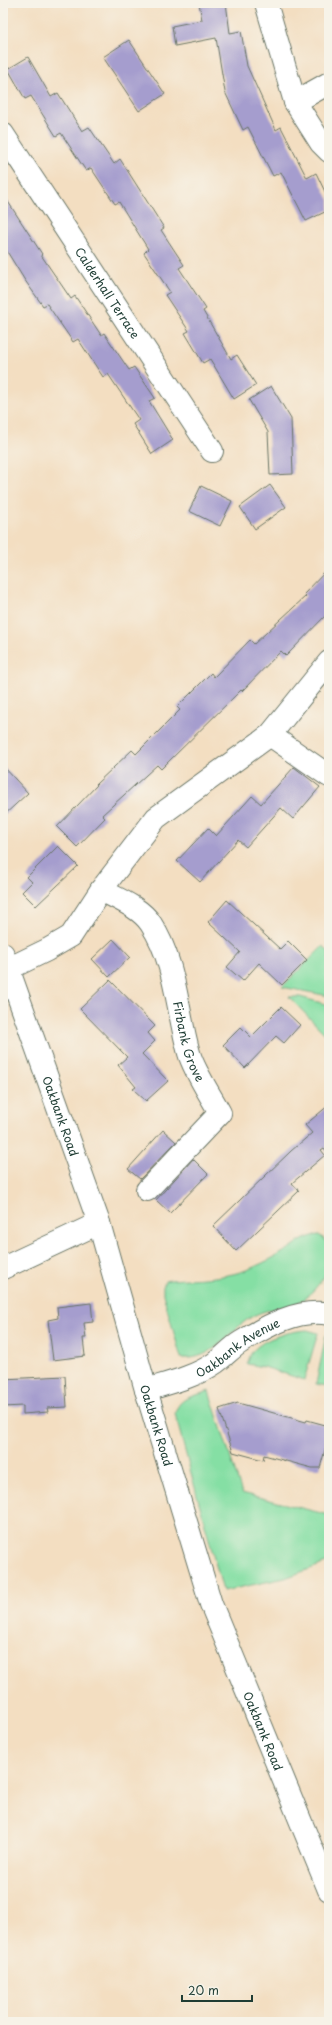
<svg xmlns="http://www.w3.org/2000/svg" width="332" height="2025" font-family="'Playpen Sans',sans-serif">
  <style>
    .green { fill: #85dfa4; stroke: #528e6c }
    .building { fill: #a59dce }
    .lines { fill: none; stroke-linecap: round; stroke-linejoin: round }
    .street-casing { stroke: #697565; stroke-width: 24 }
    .secondary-casing { stroke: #697565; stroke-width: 24 }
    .street { stroke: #fff; stroke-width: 22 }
    .secondary { stroke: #fff; stroke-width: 22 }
    .labels { text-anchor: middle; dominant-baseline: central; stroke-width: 3.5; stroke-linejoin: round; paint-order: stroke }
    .street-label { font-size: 12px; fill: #1f3d34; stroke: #f7f3e8 }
  </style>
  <rect width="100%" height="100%" fill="#f7f3e8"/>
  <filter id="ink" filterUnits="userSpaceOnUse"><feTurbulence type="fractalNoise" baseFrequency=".025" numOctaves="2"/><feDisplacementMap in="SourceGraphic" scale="8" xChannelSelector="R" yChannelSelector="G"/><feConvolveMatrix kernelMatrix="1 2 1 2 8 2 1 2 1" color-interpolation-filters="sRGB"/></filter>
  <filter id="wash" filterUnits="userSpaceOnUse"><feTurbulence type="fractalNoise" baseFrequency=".012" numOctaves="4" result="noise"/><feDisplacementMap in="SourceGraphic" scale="16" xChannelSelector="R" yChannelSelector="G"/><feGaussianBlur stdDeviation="0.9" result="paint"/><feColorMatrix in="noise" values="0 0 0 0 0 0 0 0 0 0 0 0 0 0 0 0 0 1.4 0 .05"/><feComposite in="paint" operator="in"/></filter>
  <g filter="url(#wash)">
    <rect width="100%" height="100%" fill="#f3dec1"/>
    <g class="green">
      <polygon points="323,946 329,952 329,996 282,987"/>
      <polygon points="289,997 300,997 329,1005 329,1038"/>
      <path d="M319,1235L329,1243C329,1250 331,1261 329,1267C325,1278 313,1292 304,1299C290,1309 271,1307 255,1315C228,1329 216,1361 181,1358L163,1294V1287L165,1281L170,1280C198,1278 228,1279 254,1267C265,1262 277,1256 287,1250C298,1243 305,1236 319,1235Z"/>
      <path d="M307,1330L318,1333L304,1380L264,1367L247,1364C249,1360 250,1355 252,1352C263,1338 290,1331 307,1330Z"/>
      <polygon points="326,1335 329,1336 329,1386 327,1386 316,1384"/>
      <path d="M209,1391L242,1493L329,1515V1562L285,1578L223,1591L175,1414C179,1396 194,1397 209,1391Z"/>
    </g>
    <g id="blocks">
      <g class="building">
        <polygon points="199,3 226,3 230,33 241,31 247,66 276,130 281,127 307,178 316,173 329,200 329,210 306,221 281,172 273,176 248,127 243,130 225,92 216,38 175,46 172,26 202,20"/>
        <polygon points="129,40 165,94 139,111 103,57"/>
        <polygon points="28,57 51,97 58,93 82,131 89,127 114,164 120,159 164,228 161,230 184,265 179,268 206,309 203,311 231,359 237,355 256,385 234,399 210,359 203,363 185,333 189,331 165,295 170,292 144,253 148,249 119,202 115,204 91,168 86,171 61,133 56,136 31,96 25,99 8,69"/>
        <polygon points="3,194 42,254 41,255 71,299 75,296 101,335 104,333 129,370 134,367 155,398 149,401 173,440 152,454 133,424 139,420 108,374 103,377 78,339 73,342 47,304 43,306 24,279 3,245"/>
        <polygon points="271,386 291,419 293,474 270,475 268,432 249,400"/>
        <polygon points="270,485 286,507 255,529 240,507"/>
        <polygon points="201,486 232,501 220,526 189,511"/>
        <polygon points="329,568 329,612 286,656 281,651 242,691 241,690 161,769 157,765 102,815 105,818 77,847 57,827 97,785 96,784 132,750 136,754 180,710 177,707 211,673 214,677 250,640 254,644 306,596 304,594"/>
        <polygon points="3,766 28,793 3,816"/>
        <polygon points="294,767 320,787 293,819 281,808 246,847 238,840 200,882 177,861 208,828 216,836 252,796 261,804"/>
        <polygon points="58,846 78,866 36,906 22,892 32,882 27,877"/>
        <polygon points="227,900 280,949 288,941 307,960 282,985 259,963 243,981 227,967 240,952 208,922"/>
        <polygon points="113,939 130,957 109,977 92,959"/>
        <polygon points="110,980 155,1026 148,1033 155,1041 142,1054 168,1081 146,1101 133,1089 136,1087 118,1065 127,1057 80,1009"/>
        <polygon points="281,1007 300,1025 284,1043 276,1036 245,1068 223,1045 241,1027 251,1037"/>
        <polygon points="329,1105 329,1154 324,1148 321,1150 325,1155 292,1183 299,1191 236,1251 213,1226 291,1151 312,1133 305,1125"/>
        <polygon points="163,1130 176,1142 140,1179 128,1169"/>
        <polygon points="193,1159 208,1174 170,1213 156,1200"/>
        <polygon points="91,1303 93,1322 84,1323 86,1338 83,1338 85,1356 53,1360 48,1320 58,1318 57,1307"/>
        <polygon points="65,1376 67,1407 47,1408 48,1412 23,1414 23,1406 3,1407 3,1379"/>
        <polygon points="238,1403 306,1422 307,1420 329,1426 329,1435 320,1468 312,1468 264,1455 263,1460 233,1452 219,1409"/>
      </g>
    </g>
  </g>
  <g filter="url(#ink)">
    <use href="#blocks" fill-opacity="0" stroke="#697565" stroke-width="1"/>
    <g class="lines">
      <g class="street-casing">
        <g id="street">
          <polyline points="266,3 295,102 321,143 329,151"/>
          <polyline points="295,102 329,83"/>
          <path id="s1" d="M3,134L212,451"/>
          <polyline points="270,735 329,776"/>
          <path id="s2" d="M101,890C118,899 141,908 151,924C176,962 177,1011 189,1053C194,1071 211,1096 220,1113L147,1190"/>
          <polyline points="8,969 47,950 71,936 101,890 156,818 270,735 329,662"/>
          <polyline points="3,1268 99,1223"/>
          <path id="s3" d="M146,1390C169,1383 195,1377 215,1363C224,1357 231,1348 241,1342C266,1326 299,1308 329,1314"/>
        </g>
      </g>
      <g class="secondary-casing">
        <g id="secondary">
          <path id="s4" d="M3,954L99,1223L146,1390L211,1604L329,1890"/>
        </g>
      </g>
      <use href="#street" class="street"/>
      <use href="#secondary" class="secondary"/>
    </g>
  </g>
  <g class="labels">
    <g class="street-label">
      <text stroke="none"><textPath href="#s1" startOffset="190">Calderhall Terrace</textPath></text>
      <text stroke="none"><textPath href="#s2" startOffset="185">Firbank Grove</textPath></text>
      <text stroke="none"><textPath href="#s4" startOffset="172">Oakbank Road</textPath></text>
      <text stroke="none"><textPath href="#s3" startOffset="102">Oakbank Avenue</textPath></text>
      <text stroke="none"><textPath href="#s4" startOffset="496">Oakbank Road</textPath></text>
      <text stroke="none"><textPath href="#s4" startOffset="820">Oakbank Road</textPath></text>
    </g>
  </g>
  <rect width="332" height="2025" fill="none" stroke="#f7f3e8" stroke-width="16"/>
  <path d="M182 1995v6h70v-6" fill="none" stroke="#1f3d34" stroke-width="2"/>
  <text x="188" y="1995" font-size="12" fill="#1f3d34" stroke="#f7f3e8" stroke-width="3" paint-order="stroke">20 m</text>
</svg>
